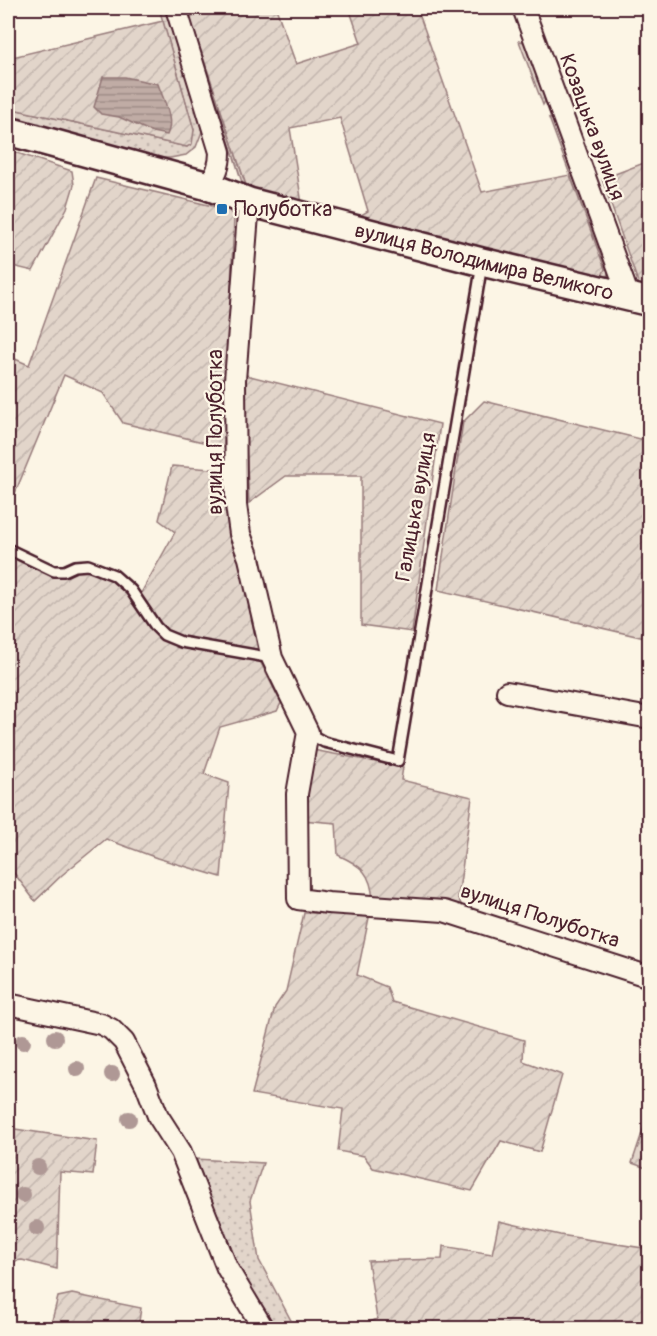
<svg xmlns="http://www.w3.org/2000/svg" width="657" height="1336" font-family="Pangolin,sans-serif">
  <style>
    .grass { fill: url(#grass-dots); stroke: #967a7a; stroke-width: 1.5 }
    .garden { fill: url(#garden-furrows); stroke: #967a7a; stroke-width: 1.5 }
    .water { fill: url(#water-rules); stroke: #917474; stroke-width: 1.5 }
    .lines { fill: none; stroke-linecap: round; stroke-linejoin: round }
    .lane-casing { stroke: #4a1f2b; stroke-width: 14 }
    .street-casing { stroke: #4a1f2b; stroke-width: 24 }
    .secondary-casing { stroke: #4a1f2b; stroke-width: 32 }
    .lane { stroke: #fcf5e5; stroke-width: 9 }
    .street { stroke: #fcf5e5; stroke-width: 20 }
    .secondary { stroke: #fcf5e5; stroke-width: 27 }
    .tree { fill: #af9895 }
    .poi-dot { fill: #1f6fb2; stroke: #fcf5e5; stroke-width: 2 }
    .labels { text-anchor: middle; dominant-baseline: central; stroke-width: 4.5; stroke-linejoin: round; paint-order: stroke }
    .street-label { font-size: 21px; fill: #4a1f2b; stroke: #fcf5e5 }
    .poi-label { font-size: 21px; fill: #4a1f2b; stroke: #fcf5e5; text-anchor: start }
  </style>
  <defs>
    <pattern id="grass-dots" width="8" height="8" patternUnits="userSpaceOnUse" patternTransform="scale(1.5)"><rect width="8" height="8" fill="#e2d5ca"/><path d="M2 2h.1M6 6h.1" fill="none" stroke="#c3b6ae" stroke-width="1.8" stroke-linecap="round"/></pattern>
    <pattern id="garden-furrows" width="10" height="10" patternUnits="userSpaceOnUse" patternTransform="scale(1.5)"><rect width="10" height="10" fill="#e2d5ca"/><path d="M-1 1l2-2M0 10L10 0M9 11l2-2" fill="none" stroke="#c3b6ae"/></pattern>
    <pattern id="water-rules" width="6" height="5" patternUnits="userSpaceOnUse" patternTransform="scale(1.5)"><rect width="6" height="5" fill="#c0aca5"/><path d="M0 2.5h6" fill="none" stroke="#9e8b87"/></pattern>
  </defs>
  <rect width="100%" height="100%" fill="#fcf5e5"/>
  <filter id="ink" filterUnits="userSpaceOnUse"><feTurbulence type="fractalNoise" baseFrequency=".0167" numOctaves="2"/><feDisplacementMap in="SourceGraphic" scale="12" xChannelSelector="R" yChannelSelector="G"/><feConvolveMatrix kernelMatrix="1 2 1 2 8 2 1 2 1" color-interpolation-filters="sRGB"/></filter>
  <g filter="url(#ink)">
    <g class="grass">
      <polygon points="159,8 166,8 203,129 196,147 186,155 170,158 142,158 8,118 8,108 187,147 194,130"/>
      <polygon points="191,21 248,191 358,217 605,269 549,118 554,120 609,269 605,285 245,192"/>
      <polygon points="519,41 525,42 546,99 543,105"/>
      <polygon points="196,1159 263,1163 250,1201 259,1260 295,1328 271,1328 233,1257"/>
    </g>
    <g class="garden">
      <polygon points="192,8 276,8 296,64 361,43 349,8 417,8 482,192 570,175 605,269 600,281 358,217 368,211 340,118 290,128 302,204 248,191 191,21"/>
      <polygon points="163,21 194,130 192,144 187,147 8,108 8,58"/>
      <polygon points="8,150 72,171 74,185 67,208 33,271 8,265"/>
      <polygon points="649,161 649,295 640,288 602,179"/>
      <polygon points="96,178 229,210 234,218 224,447 123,423 103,393 64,375 8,510 8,356 29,365"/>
      <polygon points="242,374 440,424 412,632 361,625 361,476 286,476 249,503"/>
      <polygon points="484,401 649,441 649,639 438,590 463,422"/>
      <path d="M172,466L224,470L242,571L260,661L281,703L277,711L220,727L204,774L229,783L221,877L157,858L106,839L62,875L35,901L8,865V555L54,577C62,576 69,571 76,570C99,564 121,587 136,602L175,532L159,520Z"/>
      <path d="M313,750L403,767L401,780L472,797L458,898L462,906L373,900C371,873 362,866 338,855L336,823L302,820Z"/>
      <polygon points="304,913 370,913 357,975 387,987 392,1002 524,1040 523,1061 562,1075 540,1152 501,1141 472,1191 373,1168 364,1156 338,1151 343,1109 252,1094 275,1007 286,991"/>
      <polygon points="648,1115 650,1115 649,1169 632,1163"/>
      <polygon points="8,1128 97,1141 93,1175 60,1172 57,1269 22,1260 8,1262"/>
      <polygon points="499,1221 560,1235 649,1249 649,1328 357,1328 377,1319 368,1261 442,1259 443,1246 492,1254"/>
      <polygon points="72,1294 141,1308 138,1328 50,1328 58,1297"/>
    </g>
    <path class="water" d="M103,77H125L158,84C163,99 175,119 167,135L152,132L119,117L101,114L94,107Z"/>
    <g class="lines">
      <g class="lane-casing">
        <g id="lane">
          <polyline points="8,549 54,571 64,571 75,566 88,565 114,575 131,590 156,627 164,635 181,642 272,658"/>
          <polyline points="308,733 324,742 398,761 482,264"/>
        </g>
      </g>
      <g class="street-casing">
        <g id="street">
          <path d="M176,8L220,152C220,166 216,175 208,186"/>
          <polyline points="523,8 629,297"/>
          <polyline points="249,202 235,380 236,505 240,534 249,558 272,658 308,732 297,794 298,899 328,903 444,911 650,977"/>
          <polyline points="507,692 650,718"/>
          <polyline points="8,1004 101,1024 111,1029 124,1042 146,1085 158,1116 181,1152 227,1268 263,1328"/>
        </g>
      </g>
      <g class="secondary-casing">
        <g id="secondary">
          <path id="s1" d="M8,131L208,186L249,202L482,262L650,302"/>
        </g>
      </g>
      <use href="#lane" class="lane"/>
      <use href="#street" class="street"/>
      <use href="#secondary" class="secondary"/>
    </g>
    <g class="tree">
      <circle cx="55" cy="1038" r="8"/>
      <circle cx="23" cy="1042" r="8"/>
      <circle cx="77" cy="1069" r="8"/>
      <circle cx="112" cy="1074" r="8"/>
      <circle cx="129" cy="1119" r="8"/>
      <circle cx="38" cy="1167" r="8"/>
      <circle cx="23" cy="1195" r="8"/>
      <circle cx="37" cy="1228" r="8"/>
    </g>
  </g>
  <rect class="poi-dot" x="216" y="203" width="12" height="12" rx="3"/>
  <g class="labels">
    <g class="street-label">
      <text transform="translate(592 127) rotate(70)">Козацька вулиця</text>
      <text stroke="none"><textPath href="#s1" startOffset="494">вулиця Володимира Великого</textPath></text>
      <text transform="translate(215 432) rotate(-90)">вулиця Полуботка</text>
      <text transform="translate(416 507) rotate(-80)">Галицька вулиця</text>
      <text transform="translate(540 916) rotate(18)">вулиця Полуботка</text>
    </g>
    <g class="poi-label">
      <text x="234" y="209">Полуботка</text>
    </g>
  </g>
  <rect width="657" height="1336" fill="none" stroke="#fcf5e5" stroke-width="30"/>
  <rect x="15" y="15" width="627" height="1306" fill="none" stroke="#4a1f2b" stroke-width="2" filter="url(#ink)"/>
</svg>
